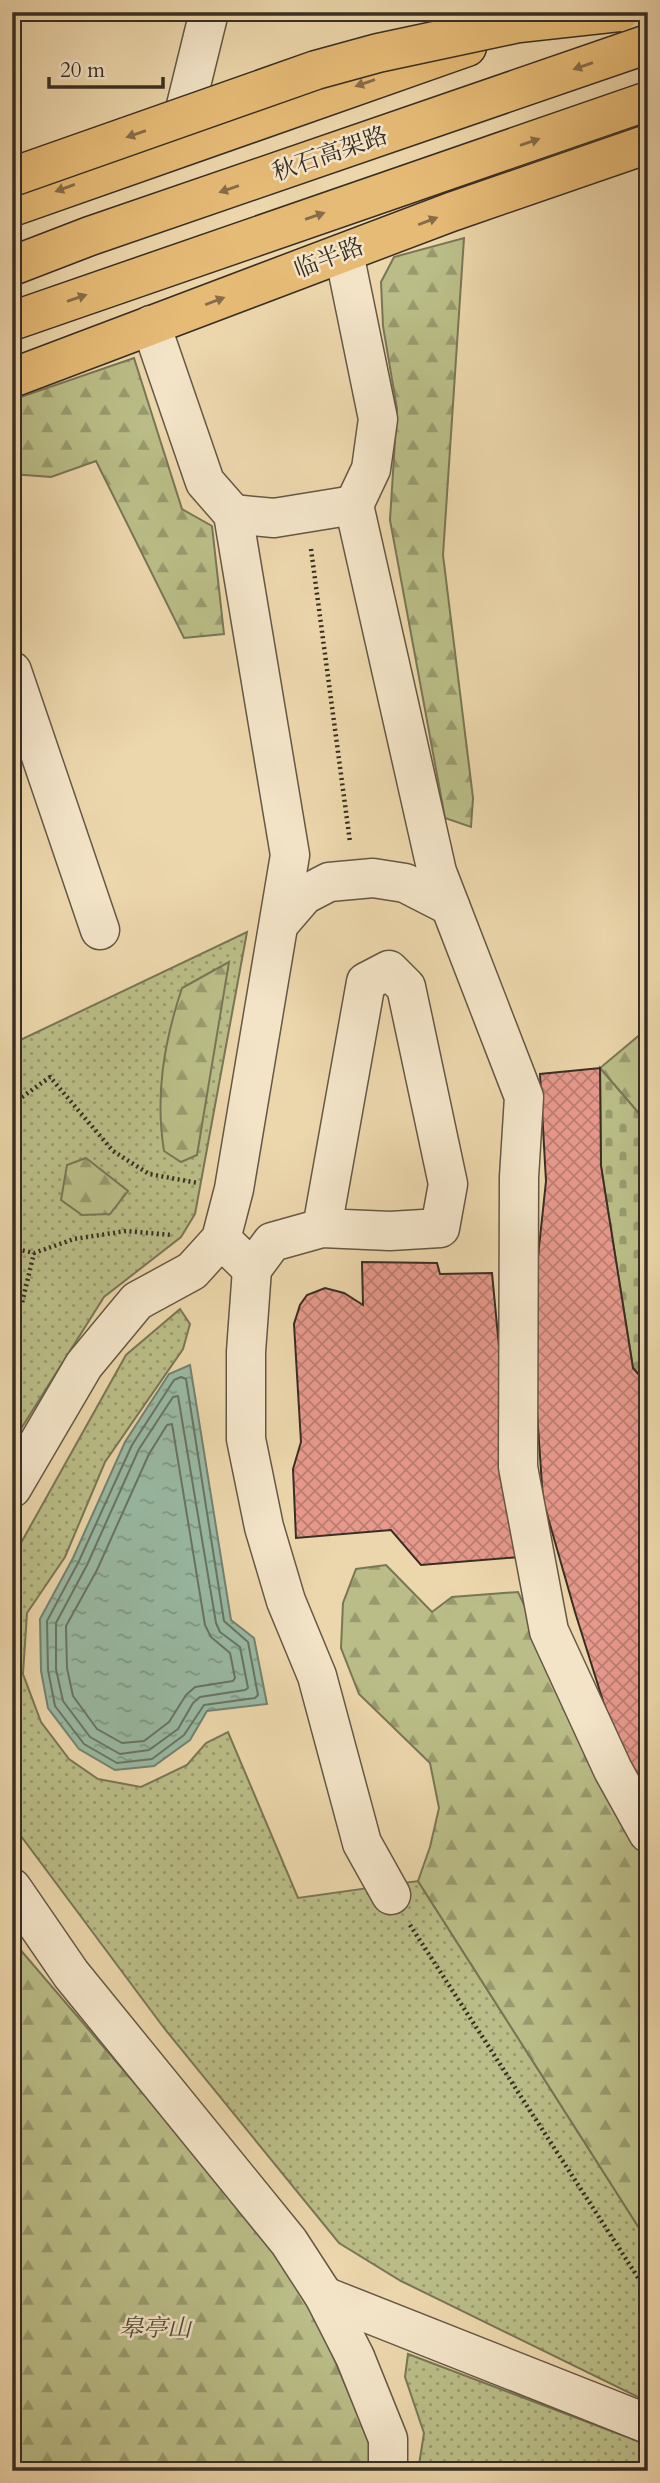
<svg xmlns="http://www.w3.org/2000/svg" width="660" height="2483" font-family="Cardo,'Noto Serif SC',serif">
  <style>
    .grass { fill: url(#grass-dots); stroke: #797656; stroke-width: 2 }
    .forest { fill: url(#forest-firs); stroke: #797656; stroke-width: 2 }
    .cemetery { fill: url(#cemetery-stones); stroke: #797656; stroke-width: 2 }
    .water { fill: url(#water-ripples); stroke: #728271; stroke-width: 2 }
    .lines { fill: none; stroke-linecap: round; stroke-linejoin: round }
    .shore { stroke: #687464; stroke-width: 2 }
    .building { fill: url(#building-cross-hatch); stroke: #382e24; stroke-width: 2 }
    .minor-casing { stroke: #655846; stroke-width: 41 }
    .major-casing { stroke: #382e24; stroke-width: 41 }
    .highway-casing { stroke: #382e24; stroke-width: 41 }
    .path { stroke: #382e24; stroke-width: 4.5; stroke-dasharray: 2 3.5; stroke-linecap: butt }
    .minor { stroke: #f3e4c8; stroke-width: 38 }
    .major { stroke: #e6bb76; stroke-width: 38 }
    .highway { stroke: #e6bb76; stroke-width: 38 }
    .highway-bridge-casing { stroke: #382e24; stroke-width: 41; stroke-linecap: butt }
    .highway-bridge { stroke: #e6bb76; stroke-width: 38 }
    .oneway { fill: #866d49 }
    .labels { text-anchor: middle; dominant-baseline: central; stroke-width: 5; stroke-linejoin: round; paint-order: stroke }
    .street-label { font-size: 24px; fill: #382e24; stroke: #f3e4c8 }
    .park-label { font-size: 24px; font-style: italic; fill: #524b38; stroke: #f3e4c8 }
  </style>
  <defs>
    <pattern id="grass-dots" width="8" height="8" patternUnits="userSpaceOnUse" patternTransform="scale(1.75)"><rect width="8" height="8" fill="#babd87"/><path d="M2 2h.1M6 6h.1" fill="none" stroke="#989a6e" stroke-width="1.8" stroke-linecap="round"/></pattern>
    <pattern id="forest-firs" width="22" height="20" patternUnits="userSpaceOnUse" patternTransform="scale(1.75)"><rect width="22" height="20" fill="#babd87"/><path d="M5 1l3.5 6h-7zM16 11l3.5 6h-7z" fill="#989a6e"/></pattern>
    <pattern id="cemetery-stones" width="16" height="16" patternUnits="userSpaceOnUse" patternTransform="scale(1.75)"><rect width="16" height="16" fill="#babd87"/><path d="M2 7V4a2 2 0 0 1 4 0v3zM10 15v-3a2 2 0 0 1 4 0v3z" fill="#989a6e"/></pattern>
    <pattern id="water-ripples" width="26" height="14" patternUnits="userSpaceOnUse" patternTransform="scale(1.75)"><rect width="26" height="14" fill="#99baa4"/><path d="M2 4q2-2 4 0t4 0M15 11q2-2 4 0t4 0" fill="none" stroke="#7e9885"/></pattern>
    <pattern id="building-cross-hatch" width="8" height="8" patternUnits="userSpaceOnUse" patternTransform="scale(1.75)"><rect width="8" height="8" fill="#e7998c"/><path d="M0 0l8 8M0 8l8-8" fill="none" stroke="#bc7d72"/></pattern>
  </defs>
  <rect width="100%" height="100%" fill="#ecd6ab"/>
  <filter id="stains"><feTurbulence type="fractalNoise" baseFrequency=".00286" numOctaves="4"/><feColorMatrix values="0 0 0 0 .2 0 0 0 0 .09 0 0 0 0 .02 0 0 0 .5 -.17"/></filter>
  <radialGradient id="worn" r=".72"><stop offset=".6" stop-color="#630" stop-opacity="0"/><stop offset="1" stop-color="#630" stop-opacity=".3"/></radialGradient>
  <g class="grass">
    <polygon points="247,932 195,1214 181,1237 104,1297 12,1443 12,1044"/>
    <polygon points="180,1309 190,1324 183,1349 105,1462 65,1557 27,1613 23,1674 41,1722 69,1759 98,1779 141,1787 187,1765 206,1743 228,1732 298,1898 418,1881 648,2242 648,2402 401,2281 339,2243 164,2028 12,1824 12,1559 126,1355"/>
    <polygon points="408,2354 648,2445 648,2471 418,2471 424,2433 405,2377"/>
  </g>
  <g class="forest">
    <polygon points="464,238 443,555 473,798 471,827 445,818 390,520 397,409 383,326 381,282 394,257"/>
    <polygon points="134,358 182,509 212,526 224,634 184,638 96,461 51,477 12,474 12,400"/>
    <path d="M229,962L197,1155L181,1162L164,1151C155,1095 164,1042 182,988Z"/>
    <polygon points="648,1028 648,1124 600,1068"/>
    <polygon points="86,1158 128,1191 110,1214 82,1215 61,1200 67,1165"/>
    <polygon points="386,1565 432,1612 452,1597 518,1592 648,1865 648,2242 418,1881 430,1847 439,1808 430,1763 359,1694 341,1648 343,1603 356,1569"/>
    <polygon points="12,1940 297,2273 374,2451 376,2471 12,2471"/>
  </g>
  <polygon class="cemetery" points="600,1068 648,1124 648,1385 633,1368 601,1166"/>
  <polygon class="water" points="190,1365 231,1620 254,1638 267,1704 207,1711 190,1740 154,1766 115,1770 79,1749 48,1708 41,1671 40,1619 73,1558 125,1442 169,1374"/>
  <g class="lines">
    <g class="shore">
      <polygon points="181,1377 186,1379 224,1621 248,1642 258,1695 255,1698 204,1705 184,1735 152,1759 117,1763 84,1744 55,1706 48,1670 47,1621 79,1561 132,1445 174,1380"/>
      <polygon points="178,1396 216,1623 220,1632 240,1647 248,1688 245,1690 200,1697 193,1703 178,1729 149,1750 120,1754 90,1737 63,1701 56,1669 56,1623 87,1565 139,1449 173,1397"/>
      <polygon points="172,1424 205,1625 211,1637 230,1653 235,1678 233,1681 195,1687 186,1695 169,1722 144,1741 122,1743 97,1729 73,1696 67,1668 66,1626 97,1570 149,1454 167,1425"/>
    </g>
  </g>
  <g class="building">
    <polygon points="600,1068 601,1166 633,1368 648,1385 648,1826 637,1809 575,1612 543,1500 531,1323 546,1181 540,1074"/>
    <polygon points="362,1262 437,1263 440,1274 492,1273 519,1557 421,1565 391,1530 296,1538 293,1469 301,1442 294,1324 300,1305 307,1295 325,1288 344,1293 363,1305"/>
  </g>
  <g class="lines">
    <g class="minor-casing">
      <g id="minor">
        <polyline points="176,146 209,12"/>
        <polyline points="344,253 378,419 371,469 354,505 437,872 524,1097 519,1177 518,1467 549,1631 613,1770 648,1833"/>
        <polyline points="233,514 274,518 354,505"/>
        <polyline points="12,671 100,930"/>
        <polyline points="279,924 304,895 329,882 373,878 405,883 450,906"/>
        <polyline points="221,1239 252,1269 272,1242 322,1228 390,1231 440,1228 448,1184 406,987 389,970 366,982 322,1228"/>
        <polyline points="252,1269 246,1352 246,1439 264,1527 286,1601 317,1676 362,1843 391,1895"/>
        <polyline points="12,1488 84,1365 137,1301 192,1271 221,1239 234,1189 290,855 233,514 205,482 151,325"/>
        <polyline points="12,1888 71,1974 289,2242 324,2296 355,2357 388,2439 388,2471"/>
        <polyline points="324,2296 648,2424"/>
      </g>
    </g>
    <g class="major-casing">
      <g id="major">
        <polyline points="12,207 467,47"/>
        <polyline points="12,378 451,212 648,144"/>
      </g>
    </g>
    <g class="highway-casing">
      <g id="highway">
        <polyline points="12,266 90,236 648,44"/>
        <polyline points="12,321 648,101"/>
      </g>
    </g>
    <g class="path">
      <polyline points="311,549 350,842"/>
      <polyline points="12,1116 18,1100 50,1077 113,1151 149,1174 198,1183"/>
      <polyline points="12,1248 34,1253 74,1239 126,1231 172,1235"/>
      <polyline points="12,1315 22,1303 34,1253"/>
      <polyline points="410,1925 648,2293"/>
    </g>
    <use href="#minor" class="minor"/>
    <use href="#major" class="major"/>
    <use href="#highway" class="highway"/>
    <g class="highway-bridge-casing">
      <polyline id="highway-bridge" points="12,177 316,70 378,53 519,23 619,12"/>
    </g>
    <use href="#highway-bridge" class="highway-bridge"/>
  </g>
  <defs><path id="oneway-solid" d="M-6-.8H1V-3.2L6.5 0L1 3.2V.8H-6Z" transform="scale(1.75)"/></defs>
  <g class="oneway">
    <use href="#oneway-solid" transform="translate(583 66) rotate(161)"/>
    <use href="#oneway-solid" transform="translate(365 83) rotate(161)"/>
    <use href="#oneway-solid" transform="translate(136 134) rotate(161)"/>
    <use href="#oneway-solid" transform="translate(530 142) rotate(-19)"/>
    <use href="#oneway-solid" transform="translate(65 188) rotate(160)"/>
    <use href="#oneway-solid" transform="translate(229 189) rotate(161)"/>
    <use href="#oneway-solid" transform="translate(315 216) rotate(-19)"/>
    <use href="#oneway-solid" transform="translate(428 221) rotate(-21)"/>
    <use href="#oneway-solid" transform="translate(77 298) rotate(-19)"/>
    <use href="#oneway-solid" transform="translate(215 301) rotate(-21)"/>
  </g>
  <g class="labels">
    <g class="street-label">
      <text transform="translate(330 154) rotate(-19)">秋石高架路</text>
      <text transform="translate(329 258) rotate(-21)">临半路</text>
    </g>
    <g class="park-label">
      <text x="155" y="2328">皋亭山</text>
    </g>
  </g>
  <rect width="660" height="2483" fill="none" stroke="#ecd6ab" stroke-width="42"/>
  <rect x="14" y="14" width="632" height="2455" fill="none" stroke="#382e24" stroke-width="3.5"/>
  <rect x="21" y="21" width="618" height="2441" fill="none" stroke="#382e24" stroke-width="2"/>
  <path d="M49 77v10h114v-10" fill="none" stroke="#382e24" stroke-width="3.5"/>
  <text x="60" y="77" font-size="21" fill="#382e24" stroke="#f3e4c8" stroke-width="5" paint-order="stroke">20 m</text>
  <rect width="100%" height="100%" filter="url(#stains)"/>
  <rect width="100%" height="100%" fill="url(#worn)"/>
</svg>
